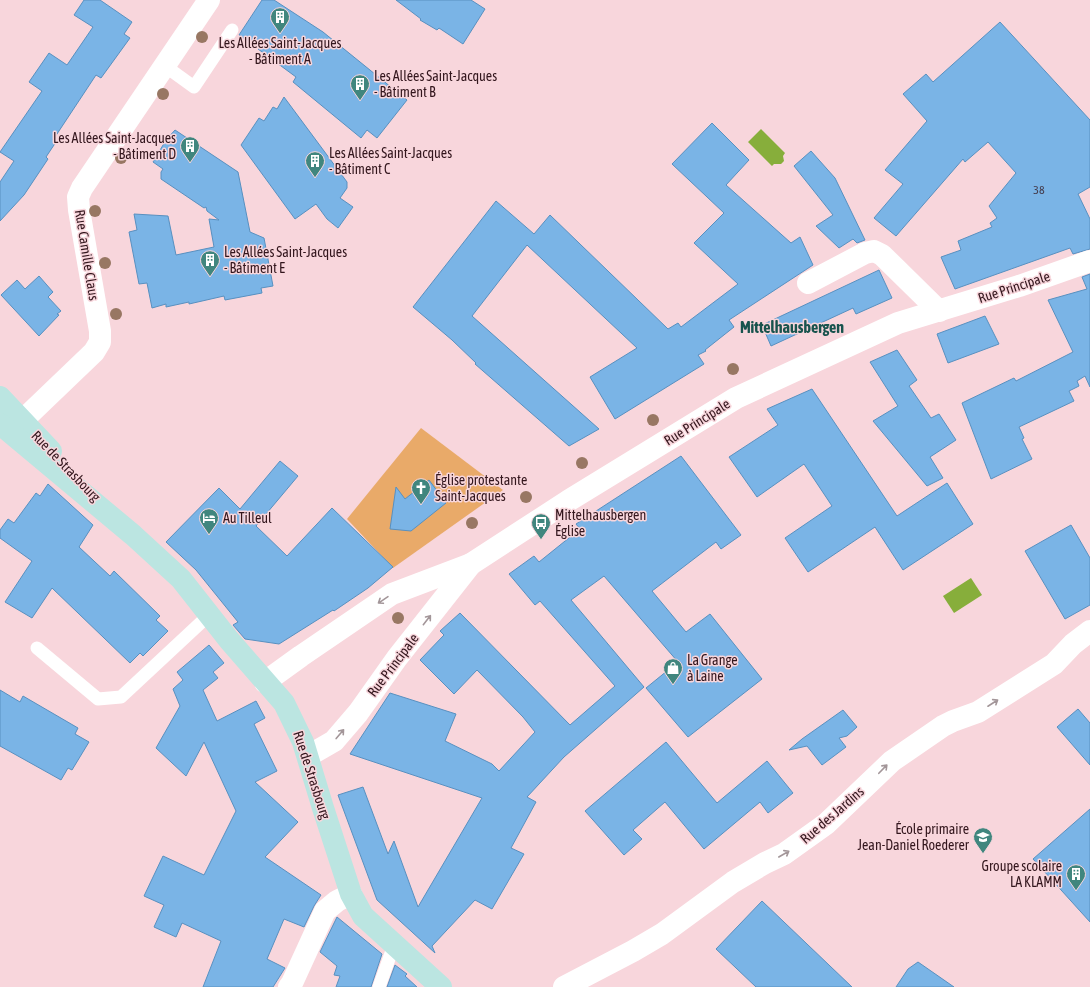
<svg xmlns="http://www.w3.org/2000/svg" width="1090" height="987" font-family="'Asap Condensed',sans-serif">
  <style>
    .green { fill: #e9aa69 }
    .water { fill: #87ae3b }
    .building { fill: #7ab4e6; stroke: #5890c0 }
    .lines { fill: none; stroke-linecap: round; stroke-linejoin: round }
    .service { stroke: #fff; stroke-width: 13 }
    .minor { stroke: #fff; stroke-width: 22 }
    .tertiary { stroke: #fff; stroke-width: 22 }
    .secondary { stroke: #bbe5e1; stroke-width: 22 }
    .tree { fill: #987763 }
    .oneway { stroke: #a39699 }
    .labels { text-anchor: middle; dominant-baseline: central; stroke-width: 3; stroke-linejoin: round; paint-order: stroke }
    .number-label { font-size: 12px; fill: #453e4f }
    .poi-label { font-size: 14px; fill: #33161d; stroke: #f8d6dc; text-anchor: start }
    .street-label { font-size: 14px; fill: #33161d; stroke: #f8d6dc }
    .quarter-label { font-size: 16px; font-weight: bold; fill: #18534d; stroke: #f8d6dc }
  </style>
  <rect width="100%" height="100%" fill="#f8d6dc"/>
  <polygon class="green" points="421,428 503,490 393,568 347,519"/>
  <g class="water">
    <polygon points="761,129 785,153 783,156 784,161 781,164 774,164 772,166 748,142"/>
    <polygon points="971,578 982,595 954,613 943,596"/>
  </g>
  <g class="building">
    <polygon points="84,0 100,0 132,22 124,34 130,38 101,78 96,75 53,140 56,142 46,157 48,159 24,195 0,221 0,182 14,161 0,152 42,91 29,82 49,53 67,65 93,27 74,15"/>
    <polygon points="262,0 274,0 323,32 407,100 377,138 367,130 361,138 293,82 296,77 258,49 259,48 239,35"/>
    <polygon points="396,0 471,0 485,9 463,44 439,28 437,30 420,20 421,19"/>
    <polygon points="1000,22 1090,120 1090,187 1078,194 1090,219 1090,249 1073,254 1070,248 955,289 941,257 961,250 958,241 992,227 990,223 997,218 989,206 1016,173 988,142 965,162 963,159 896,236 874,218 903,184 885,170 927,121 903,94 926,74 933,82"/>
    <polygon points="284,97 347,182 347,188 340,198 353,207 338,228 327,219 316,204 295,219 241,145 259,118 264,121 273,107 277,109"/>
    <polygon points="712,123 749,160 726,185 791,243 800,237 813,265 729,320 734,327 705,350 706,351 698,355 704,364 615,419 590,377 637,348 527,245 472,316 599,429 569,446 475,364 476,363 452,340 413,307 496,201 534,234 550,215 668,329 678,323 681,327 738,284 694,243 724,213 672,164"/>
    <polygon points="175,130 238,172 250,232 264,238 273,286 261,288 262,293 225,300 224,296 189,304 189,302 166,307 166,304 152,308 147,283 139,284 129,232 137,230 134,214 168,216 176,255 214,247 209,219 219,220 207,211 206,207 204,208 161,179 161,172 163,169 153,162 166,140"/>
    <polygon points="811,151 835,178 865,240 857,243 853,239 839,248 816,226 833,215 794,166"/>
    <polygon points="879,270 892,298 856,314 853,308 771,346 762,325"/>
    <polygon points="1090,274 1090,387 1085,376 1077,381 1079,386 1069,391 1074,401 1019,427 1024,438 1022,439 1032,459 991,479 962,403 1014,378 1016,381 1073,352 1048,300 1087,289 1082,277"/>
    <polygon points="39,276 53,292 48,297 61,311 57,314 59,315 39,336 1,295 17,280 25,289"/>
    <polygon points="985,316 999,344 948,363 937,334"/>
    <polygon points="897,350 917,380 909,386 931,418 939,414 956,440 930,457 943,478 927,486 873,421 898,406 870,362"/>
    <polygon points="812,389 897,516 947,483 973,524 903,570 875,527 808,572 785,538 832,506 804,464 757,497 729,457 778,425 767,409"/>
    <polygon points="681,456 741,535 721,549 716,542 652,591 686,632 710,614 762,679 688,737 646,688 678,662 604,576 571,600 644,687 564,757 527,797 536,802 511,848 524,854 492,909 475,900 432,946 435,953 377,900 338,795 363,787 388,854 394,841 418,907 482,798 350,754 390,693 456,714 445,741 492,764 499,771 535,732 523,717 477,670 454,694 420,660 444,635 440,631 460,613 570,725 615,686 540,601 535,605 509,574 534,556 539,562 580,529 576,524"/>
    <polygon points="280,461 298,476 256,526 287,556 332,508 393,567 368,588 334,611 333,610 279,644 245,639 233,625 238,622 196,570 166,542 219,488 240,509"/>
    <polygon points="429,480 446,503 411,531 390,529 396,487 405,499"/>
    <polygon points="48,484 93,525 79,547 110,576 114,571 160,616 156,620 168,631 143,656 140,653 130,663 52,588 32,618 5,602 32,561 0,538 0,530 8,519 14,523 36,493 40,496"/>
    <polygon points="1071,525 1090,558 1090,605 1065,619 1025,551"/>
    <polygon points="209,645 224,663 213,672 218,678 203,690 217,721 256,701 265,718 254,724 277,771 255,782 298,822 265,857 321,895 314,906 304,927 284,919 267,959 285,968 273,987 203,987 221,941 182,923 176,937 154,927 164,905 144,896 163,856 204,875 236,811 204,742 186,776 156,748 180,706 173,689 183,680 177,672"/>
    <polygon points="0,690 20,702 23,696 78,728 75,734 89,742 72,770 68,768 61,780 0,746"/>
    <polygon points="1078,709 1090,723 1090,765 1057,727"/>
    <polygon points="843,710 857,727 847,736 839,738 846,747 822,765 807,746 789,750 802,739"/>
    <polygon points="666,742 717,803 767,761 793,793 768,813 760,802 704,849 665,802 633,830 642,839 624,855 585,811"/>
    <polygon points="1090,809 1090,922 1033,859"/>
    <polygon points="762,901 852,987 756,987 716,949"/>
    <polygon points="337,917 382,954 371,987 336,987 340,976 334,975 337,966 320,952"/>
    <polygon points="918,962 954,987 896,987 908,969"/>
    <polygon points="395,965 407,974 405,976 417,987 387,987"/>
  </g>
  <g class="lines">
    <g class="service">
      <polyline points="165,66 194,87 232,30"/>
      <polyline points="37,648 98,699 121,697 209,615"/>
      <polyline points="379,987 394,945"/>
    </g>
    <g class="minor">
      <polyline points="808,283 865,253 874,251 882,255 939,311"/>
      <polyline points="22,421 94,352 100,342 100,331 79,210 78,197 82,188 209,0"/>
      <polyline points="289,987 292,983 325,911 337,901 351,894"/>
      <polyline points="564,987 633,951 662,934 733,882 765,863 784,854 826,824 892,761 943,726 953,721 978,712 1054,664 1073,644 1090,631"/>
    </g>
    <g class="tertiary">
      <polyline points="265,682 301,656 392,594 471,564 568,501 736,398 898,323 1019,286 1090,261"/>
      <polyline points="308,756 334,741 358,713 397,658 471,564"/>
    </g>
    <g class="secondary">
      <polyline points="0,397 51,451"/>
      <polyline points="0,424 133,535 181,579 229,640 284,703 303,742 323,808 351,894 363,916 441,987"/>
    </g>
  </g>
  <g class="tree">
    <circle cx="202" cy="37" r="6"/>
    <circle cx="163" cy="94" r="6"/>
    <circle cx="121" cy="158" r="6"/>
    <circle cx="95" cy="211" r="6"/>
    <circle cx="105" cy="263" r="6"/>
    <circle cx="116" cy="314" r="6"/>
    <circle cx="733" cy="369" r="6"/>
    <circle cx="653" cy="420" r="6"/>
    <circle cx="582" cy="463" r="6"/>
    <circle cx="526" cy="497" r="6"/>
    <circle cx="472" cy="523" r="6"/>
    <circle cx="398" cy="618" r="6"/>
  </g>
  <defs><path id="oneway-shaft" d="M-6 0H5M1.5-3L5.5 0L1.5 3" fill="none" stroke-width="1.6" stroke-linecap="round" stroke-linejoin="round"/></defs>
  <g class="oneway">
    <use href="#oneway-shaft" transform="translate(383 600) rotate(146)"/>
    <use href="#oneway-shaft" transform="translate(427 620) rotate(-52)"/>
    <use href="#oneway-shaft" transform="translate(993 703) rotate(-33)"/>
    <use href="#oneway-shaft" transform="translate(340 734) rotate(-50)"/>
    <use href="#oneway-shaft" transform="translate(883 769) rotate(-46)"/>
    <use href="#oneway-shaft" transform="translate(784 854) rotate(-30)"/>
  </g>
  <defs>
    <g id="building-pin" transform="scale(1)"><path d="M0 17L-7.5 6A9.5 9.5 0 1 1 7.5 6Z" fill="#40867e" stroke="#f8d6dc"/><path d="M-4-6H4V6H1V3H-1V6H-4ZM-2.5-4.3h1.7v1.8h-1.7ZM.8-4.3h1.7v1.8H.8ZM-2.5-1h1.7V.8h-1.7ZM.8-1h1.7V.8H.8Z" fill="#fff"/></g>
    <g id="church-pin" transform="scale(1)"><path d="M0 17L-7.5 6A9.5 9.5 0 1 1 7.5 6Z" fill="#40867e" stroke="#f8d6dc"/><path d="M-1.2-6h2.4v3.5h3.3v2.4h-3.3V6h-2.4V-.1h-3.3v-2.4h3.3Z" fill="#fff"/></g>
    <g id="hotel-pin" transform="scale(1)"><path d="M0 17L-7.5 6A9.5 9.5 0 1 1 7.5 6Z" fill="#40867e" stroke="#f8d6dc"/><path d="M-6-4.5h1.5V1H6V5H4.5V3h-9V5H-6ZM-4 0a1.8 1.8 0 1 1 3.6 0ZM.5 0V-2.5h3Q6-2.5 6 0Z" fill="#fff"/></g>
    <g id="bus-pin" transform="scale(1)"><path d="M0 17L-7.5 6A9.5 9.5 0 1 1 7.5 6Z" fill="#40867e" stroke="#f8d6dc"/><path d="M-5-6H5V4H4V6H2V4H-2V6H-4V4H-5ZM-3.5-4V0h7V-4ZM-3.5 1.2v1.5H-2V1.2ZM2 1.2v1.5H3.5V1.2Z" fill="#fff"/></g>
    <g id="shop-pin" transform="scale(1)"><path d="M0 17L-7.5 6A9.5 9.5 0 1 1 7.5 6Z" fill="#40867e" stroke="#f8d6dc"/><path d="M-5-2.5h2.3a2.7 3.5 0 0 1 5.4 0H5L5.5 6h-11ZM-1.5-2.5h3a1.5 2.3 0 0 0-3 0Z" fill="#fff"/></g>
    <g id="school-pin" transform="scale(1)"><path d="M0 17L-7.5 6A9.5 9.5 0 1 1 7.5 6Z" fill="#40867e" stroke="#f8d6dc"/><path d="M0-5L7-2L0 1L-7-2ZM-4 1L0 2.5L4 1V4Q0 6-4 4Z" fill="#fff"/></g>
  </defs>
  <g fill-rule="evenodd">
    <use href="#building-pin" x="280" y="17"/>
    <use href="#building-pin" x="360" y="84"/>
    <use href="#building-pin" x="190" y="146"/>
    <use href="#building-pin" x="315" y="161"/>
    <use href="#building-pin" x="210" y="260"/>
    <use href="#church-pin" x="421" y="488"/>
    <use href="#hotel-pin" x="209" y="518"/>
    <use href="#bus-pin" x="541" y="523"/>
    <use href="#shop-pin" x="673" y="668"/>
    <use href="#school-pin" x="983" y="837"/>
    <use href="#building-pin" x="1076" y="874"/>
  </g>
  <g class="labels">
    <g class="number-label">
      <text x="1039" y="190">38</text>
    </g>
    <g class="poi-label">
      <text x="280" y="43" text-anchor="middle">Les Allées Saint-Jacques<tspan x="280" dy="16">- Bâtiment A</tspan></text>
      <text x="374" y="76">Les Allées Saint-Jacques<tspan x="374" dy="16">- Bâtiment B</tspan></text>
      <text x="176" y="138" text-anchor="end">Les Allées Saint-Jacques<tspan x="176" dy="16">- Bâtiment D</tspan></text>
      <text x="329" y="153">Les Allées Saint-Jacques<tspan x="329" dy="16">- Bâtiment C</tspan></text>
      <text x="224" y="252">Les Allées Saint-Jacques<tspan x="224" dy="16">- Bâtiment E</tspan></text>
      <text x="435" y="480">Église protestante<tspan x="435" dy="16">Saint-Jacques</tspan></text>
      <text x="555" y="515">Mittelhausbergen<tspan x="555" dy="16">Église</tspan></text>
      <text x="223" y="518">Au Tilleul</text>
      <text x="687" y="660">La Grange<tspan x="687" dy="16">à Laine</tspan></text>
      <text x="969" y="829" text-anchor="end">École primaire<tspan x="969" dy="16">Jean-Daniel Roederer</tspan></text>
      <text x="1062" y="866" text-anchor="end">Groupe scolaire<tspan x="1062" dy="16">LA KLAMM</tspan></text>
    </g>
    <g class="street-label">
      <text transform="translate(87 255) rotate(81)">Rue Camille Claus</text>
      <text transform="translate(1014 287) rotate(-18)">Rue Principale</text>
      <text transform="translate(697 422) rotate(-32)">Rue Principale</text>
      <text transform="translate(66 466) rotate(46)">Rue de Strasbourg</text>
      <text transform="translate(393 665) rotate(-53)">Rue Principale</text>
      <text transform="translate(312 775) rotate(72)">Rue de Strasbourg</text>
      <text transform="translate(832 815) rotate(-41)">Rue des Jardins</text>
    </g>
    <g class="quarter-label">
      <text x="792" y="327">Mittelhausbergen</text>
    </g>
  </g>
</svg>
